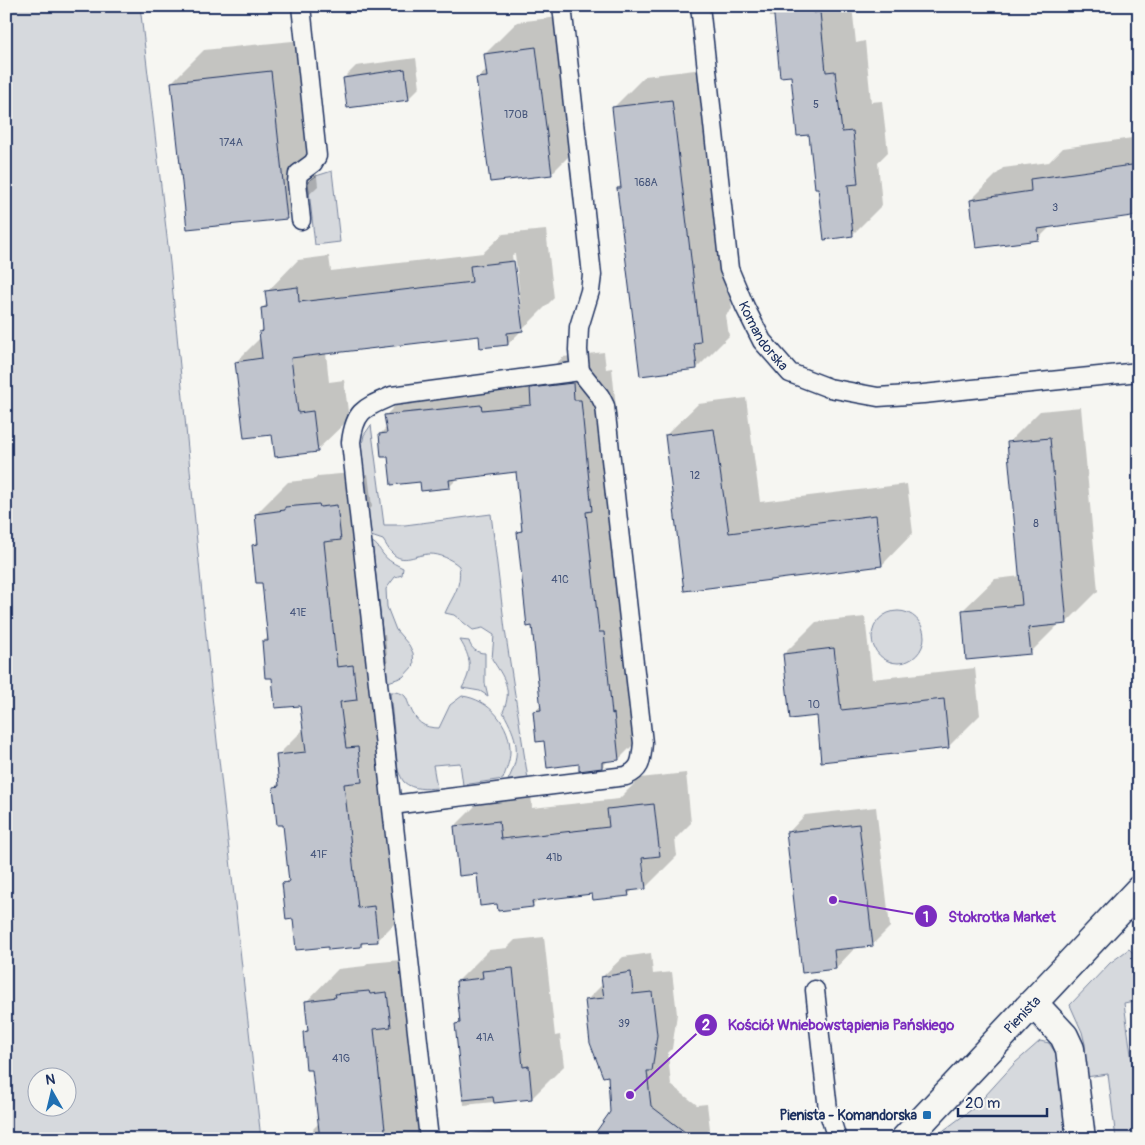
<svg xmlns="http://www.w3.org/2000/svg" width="1145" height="1145" font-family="Pangolin,sans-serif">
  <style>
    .green { fill: #d6d9dd; stroke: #78849e; fill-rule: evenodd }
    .shadow { fill: #0003; fill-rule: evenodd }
    .building { fill: #c0c4cd; stroke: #1b2f5e }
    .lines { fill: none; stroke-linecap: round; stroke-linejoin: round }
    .service-casing { stroke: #1b2f5e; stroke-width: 21 }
    .minor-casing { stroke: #1b2f5e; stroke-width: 31 }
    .tertiary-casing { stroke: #1b2f5e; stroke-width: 31 }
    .service { stroke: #f6f6f2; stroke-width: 18 }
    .minor { stroke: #f6f6f2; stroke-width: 28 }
    .tertiary { stroke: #f6f6f2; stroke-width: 28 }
    .poi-dot { fill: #1f6fb2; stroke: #f6f6f2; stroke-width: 2 }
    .labels { text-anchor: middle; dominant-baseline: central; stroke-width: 4; stroke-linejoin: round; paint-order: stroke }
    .number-label { font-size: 11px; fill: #44547a }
    .street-label { font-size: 14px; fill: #1b2f5e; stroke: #f6f6f2 }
    .poi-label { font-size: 14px; font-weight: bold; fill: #1b2f5e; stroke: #f6f6f2; text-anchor: end }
    .leader { fill: none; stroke: #7b2cbf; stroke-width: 2 }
    .callout-dot { fill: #7b2cbf; stroke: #f6f6f2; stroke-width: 2 }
    .mark-label { font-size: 15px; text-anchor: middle; font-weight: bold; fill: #fff }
    .callout-label { font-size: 15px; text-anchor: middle; font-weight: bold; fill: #7b2cbf; stroke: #f6f6f2; stroke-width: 4; stroke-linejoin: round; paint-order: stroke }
  </style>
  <rect width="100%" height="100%" fill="#f6f6f2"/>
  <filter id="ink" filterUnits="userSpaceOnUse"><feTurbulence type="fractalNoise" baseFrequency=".02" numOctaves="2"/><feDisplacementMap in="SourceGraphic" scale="10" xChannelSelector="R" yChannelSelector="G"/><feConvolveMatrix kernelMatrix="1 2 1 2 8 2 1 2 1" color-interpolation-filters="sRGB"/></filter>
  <g filter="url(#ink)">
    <g class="green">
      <path d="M6,6H140L170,263L211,687L261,1139H6ZM38,1078H68V1108H38Z"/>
      <polygon points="332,171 340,242 315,245 308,182 316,176"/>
      <path d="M371,425L384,525H405L491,514L505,630L528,779L508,780C522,753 517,738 503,712C513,688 504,678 492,659L494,635L483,628L473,630L454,615L445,613C453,595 462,587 459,566C451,559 440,554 430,554C416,554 403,565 392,553C388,549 386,544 383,540L371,536L361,450L364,435Z"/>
      <path d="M372,542C378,545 379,549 383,554C388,561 395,564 403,568L402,575L395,577L386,589L387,607L396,630L409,645L413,653L414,665L403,677L388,682Z"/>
      <circle cx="898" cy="637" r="26"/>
      <path d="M460,640L469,641C471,649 477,653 485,653V683L488,696L480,691L462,688C473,669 471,658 460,640Z"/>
      <path d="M390,692C395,692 401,692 405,696C407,698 408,704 410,707C416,722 423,728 439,728L450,705L462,696C489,699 511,725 510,752C510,761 506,770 503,779L463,785L460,763L433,765L437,788C426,789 413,790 404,782C402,780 400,774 398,771Z"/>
      <polygon points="1129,949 1139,958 1139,1000 1124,1003 1139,1113 1139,1139 1116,1139 1108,1074 1086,1077 1085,1044 1082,1032 1070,1005 1110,963"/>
      <polygon points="1040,1041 1049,1043 1057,1055 1073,1139 932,1139 975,1107 1015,1063"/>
    </g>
    <g class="shadow">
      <polygon points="166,6 224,6 166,12"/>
      <polygon points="769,6 852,6 856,43 865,41 871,102 882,101 888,152 878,162 882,205 852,235 819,187 810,134 775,17 770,17"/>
      <polygon points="567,16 583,142 551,174 477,79 487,69 485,54 517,22"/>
      <polygon points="302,40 318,186 286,217 172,82 204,50"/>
      <polygon points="416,58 420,87 408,99 344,78 356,66"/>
      <polygon points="703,69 732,309 726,315 729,336 697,368 618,188 622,184 613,108 645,76"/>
      <polygon points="1139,137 1139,213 1051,226 1039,238 971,200 1003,168 1049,162 1063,148"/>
      <path d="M546,230L554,298L508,344L480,334L326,353L329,382L344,380L349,419L317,450L273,434L236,362L260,338V332L264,328L262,308L268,303L267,292L298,260L329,256L331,271L483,253L503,234ZM515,254L522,316H520L512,255Z"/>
      <polygon points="604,352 606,369 612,368 623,478 618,483 651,727 619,759 609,760 602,767 580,763 545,740 534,712 542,704 533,624 519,532 523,528 517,471 459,477 449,487 421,481 389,455 380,434 387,427 385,416 417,384 544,375 563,357"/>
      <polygon points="746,398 760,502 907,484 913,533 882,565 685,590 666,435 698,404"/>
      <polygon points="1081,407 1098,591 1066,623 1059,624 1030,653 963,610 995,579 1021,576 1008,443 1040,411"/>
      <polygon points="351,473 351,476 368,474 372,507 357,522 368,636 385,634 388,667 373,682 393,749 377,765 389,877 405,875 409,909 377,941 364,942 361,946 329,946 294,918 284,884 290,878 284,823 274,787 280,782 277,756 304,729 301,704 273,677 263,642 269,636 263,581 253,545 259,540 256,514 288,482 315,479 318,476"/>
      <polygon points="865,617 872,679 975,668 980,715 948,747 818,715 784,654 816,622"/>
      <polygon points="686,773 691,823 675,839 677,856 645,888 634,889 628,895 594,893 540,899 532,906 498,903 478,873 455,826 487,794 531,790 532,808 619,799 640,778"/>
      <polygon points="876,807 890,927 872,945 853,947 853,950 836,968 803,972 788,833 805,815"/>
      <polygon points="544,937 555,1036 560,1035 564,1066 532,1098 464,1105 456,1025 461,1020 457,982 489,950 507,948 515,940"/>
      <polygon points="651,953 653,974 672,972 677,1014 672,1049 668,1053 671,1085 697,1105 707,1104 710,1129 700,1139 602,1139 612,1112 609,1075 586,1001 603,984 602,977 623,957"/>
      <polygon points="401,960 401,963 418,961 422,994 406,1010 437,1139 314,1139 313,1129 319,1123 314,1068 304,1033 309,1027 307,1001 338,969 365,966 369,963"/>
      <polygon points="6,1117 8,1129 6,1131"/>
      <polygon points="493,1131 494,1139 460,1139 464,1135"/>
    </g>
    <g class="building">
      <polygon points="773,6 813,6 814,13 820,12 826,72 835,71 842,132 853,131 858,184 848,185 853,236 824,240 818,188 815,188 809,135 797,136 791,76 780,77"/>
      <polygon points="536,47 552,175 490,182 476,78 487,77 484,54"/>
      <polygon points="405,69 409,100 347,108 343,78"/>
      <polygon points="271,71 287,219 187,229 171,82"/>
      <polygon points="672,100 701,342 694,343 697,369 640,376 617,188 621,188 612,107"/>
      <polygon points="1139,164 1139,215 1038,229 1039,240 976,248 970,200 1031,191 1030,179"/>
      <polygon points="514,261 523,331 507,333 508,345 480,348 479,336 291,358 298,413 313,411 318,452 275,457 272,435 244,438 235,362 262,358 259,332 263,331 261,308 267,307 265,291 298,287 299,302 472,282 470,266"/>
      <polygon points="573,383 574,400 581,400 592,511 586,512 599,632 604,632 612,714 614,713 619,760 602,762 602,768 579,771 579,764 547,768 544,741 536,742 533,711 541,710 532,626 527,627 517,532 522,531 516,472 449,480 450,488 421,491 420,482 391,485 388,457 381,457 379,434 387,433 384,415 481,405 482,410 531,405 530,388"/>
      <polygon points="714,429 729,533 876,515 882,566 684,591 665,435"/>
      <polygon points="1050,438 1067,624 1028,628 1031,654 966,660 962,610 1022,605 1007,442"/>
      <polygon points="319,504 320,507 337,505 341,540 324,542 327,571 337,667 353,665 357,700 340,702 346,748 358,747 362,782 344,784 358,908 374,906 378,942 361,943 361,947 328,950 328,947 296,950 293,919 286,920 282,883 289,882 283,825 277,825 273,787 279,786 276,755 306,752 300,706 275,708 272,678 265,678 262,641 268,641 262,583 256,583 252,545 258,544 255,514 285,510 285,507"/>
      <polygon points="834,648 841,710 944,699 949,748 821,762 817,716 790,719 783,654"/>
      <polygon points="654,804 660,856 642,858 646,889 628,891 629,896 593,900 592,894 532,901 533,907 498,911 497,904 480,906 477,874 459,876 454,826 499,821 501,839 609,827 607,809"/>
      <polygon points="859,824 873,946 834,950 836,969 802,973 786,832"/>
      <polygon points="513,968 523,1067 529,1066 532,1099 494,1103 493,1097 463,1100 455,1024 460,1023 456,981 483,978 482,971"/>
      <polygon points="631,972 633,994 652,992 657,1035 652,1071 647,1071 651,1106 694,1139 591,1139 610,1112 608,1076 603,1077 590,1043 585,1000 604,998 601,977"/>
      <polygon points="369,991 370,994 387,992 391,1027 374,1029 386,1139 320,1139 312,1070 306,1070 303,1032 308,1031 305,1001 336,997 335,994"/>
    </g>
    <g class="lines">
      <g class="service-casing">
        <g id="service">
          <polyline points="301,6 317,156 313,163 298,174 297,182 301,220"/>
          <path id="s1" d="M700,6L729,269L745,307L762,341L790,373L829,388L878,397L923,394L1139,372"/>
          <path d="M392,805L626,776C642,769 641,760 643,743L605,406L600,396L580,371"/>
          <polyline points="815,990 828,1110 837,1139"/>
          <path d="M429,1139L351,442C355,410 364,408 392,396L580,371L578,350L579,327L590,291L592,275L562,6"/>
        </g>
      </g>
      <g class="minor-casing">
        <polyline id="minor" points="1033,1003 1064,1036 1070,1049 1081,1139"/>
      </g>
      <g class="tertiary-casing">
        <g id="tertiary">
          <path id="s2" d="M905,1139L1139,890"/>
        </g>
      </g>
      <use href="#service" class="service"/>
      <use href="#minor" class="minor"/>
      <use href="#tertiary" class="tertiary"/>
    </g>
  </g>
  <rect class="poi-dot" x="922" y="1110" width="10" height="10" rx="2.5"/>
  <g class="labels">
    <g class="number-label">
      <text x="816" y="104">5</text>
      <text x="516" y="114">170B</text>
      <text x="231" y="142">174A</text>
      <text x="646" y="182">168A</text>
      <text x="1055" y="207">3</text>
      <text x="695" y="475">12</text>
      <text x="1036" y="523">8</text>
      <text x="560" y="579">41C</text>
      <text x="298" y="612">41E</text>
      <text x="814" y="704">10</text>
      <text x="319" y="854">41F</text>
      <text x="554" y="857">41b</text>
      <text x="624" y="1023">39</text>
      <text x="485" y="1037">41A</text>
      <text x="341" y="1058">41G</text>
    </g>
    <g class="street-label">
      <text stroke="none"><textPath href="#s1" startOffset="340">Komandorska</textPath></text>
      <text stroke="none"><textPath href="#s2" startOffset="171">Pienista</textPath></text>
    </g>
    <g class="poi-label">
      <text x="917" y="1115">Pienista - Komandorska</text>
    </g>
  </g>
  <path class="leader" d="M833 900L926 916M630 1095L706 1025"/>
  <g class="callout-dot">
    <circle cx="833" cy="900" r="5"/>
    <circle cx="630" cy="1095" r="5"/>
    <circle cx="926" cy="916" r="12"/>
    <circle cx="706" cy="1025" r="12"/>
  </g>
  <g class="mark-label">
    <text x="926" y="922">1</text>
    <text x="706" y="1030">2</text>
  </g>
  <g class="callout-label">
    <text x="1002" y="922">Stokrotka Market</text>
    <text x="841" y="1030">Kościół Wniebowstąpienia Pańskiego</text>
  </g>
  <rect width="1145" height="1145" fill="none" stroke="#f6f6f2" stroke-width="25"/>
  <rect x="12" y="12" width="1120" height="1120" fill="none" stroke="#1b2f5e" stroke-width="2" filter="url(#ink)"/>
  <g transform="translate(52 1092) rotate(352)"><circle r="24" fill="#f6f6f2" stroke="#9ea6b7"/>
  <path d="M0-4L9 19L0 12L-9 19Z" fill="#1f6fb2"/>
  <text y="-8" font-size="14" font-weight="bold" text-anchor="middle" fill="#1b2f5e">N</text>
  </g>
  <path d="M958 1108v8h89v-8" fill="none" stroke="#1b2f5e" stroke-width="2.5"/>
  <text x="965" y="1108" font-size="15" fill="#1b2f5e" stroke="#f6f6f2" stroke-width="4" paint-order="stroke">20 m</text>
</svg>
